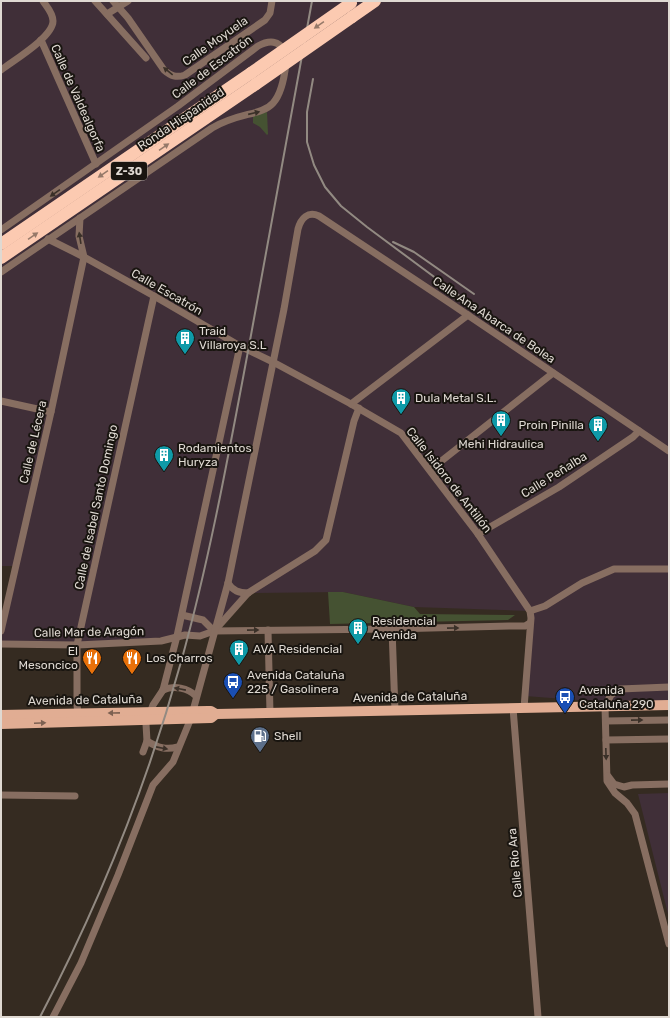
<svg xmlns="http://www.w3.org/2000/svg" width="670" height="1018" font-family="Rubik,sans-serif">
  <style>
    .industrial { fill: #402f38 }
    .green { fill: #455232 }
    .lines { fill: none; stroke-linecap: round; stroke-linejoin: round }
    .street { stroke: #876e61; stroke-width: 7 }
    .primary { stroke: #e1ad93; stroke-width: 10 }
    .highway { stroke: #fccab1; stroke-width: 12 }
    .rail { stroke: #928a82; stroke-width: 2 }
    .highway-bridge { stroke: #fccab1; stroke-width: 12 }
    .oneway { fill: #967969 }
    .oneway2 { fill: #3a3028 }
    .oneway3 { fill: #7d6152 }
    .labels { text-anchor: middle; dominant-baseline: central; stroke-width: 4; stroke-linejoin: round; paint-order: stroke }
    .shield { fill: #191510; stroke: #a49e98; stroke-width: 1 }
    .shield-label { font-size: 11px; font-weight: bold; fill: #dfd9d2 }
    .street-label { font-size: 12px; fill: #dfd9d2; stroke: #191510 }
    .poi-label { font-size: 12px; fill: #dfd9d2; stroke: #191510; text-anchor: start }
  </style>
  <rect width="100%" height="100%" fill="#352b21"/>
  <g class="industrial">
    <polygon points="1,1 669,1 669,706 604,702 525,696 529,611 414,607 343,592 248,593 214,631 177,636 77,645 1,644 1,637 16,566 1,566"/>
    <polygon points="669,793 669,918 638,794"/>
  </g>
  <g class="green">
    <polygon points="267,112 268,134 267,135 260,127 253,123 253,116"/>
    <polygon points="328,592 343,592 414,607 420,614 515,615 508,620 330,624"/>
  </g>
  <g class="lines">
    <g class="street">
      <polyline points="95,1 146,58"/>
      <path d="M113,1L128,18L164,70C171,76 176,78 185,75L265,20L270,13L272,1"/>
      <polyline points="107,14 128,1"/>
      <polyline points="41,40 96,164"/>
      <path d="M1,70C14,60 53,37 53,21C53,13 47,7 43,1"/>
      <path d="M1,230L178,106L258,46C269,40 279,40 285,52"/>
      <polyline points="48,239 84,257 154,296 240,346 273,362 351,404 401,433 478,534 530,611 531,618 524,708"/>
      <path d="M1,272L212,128C255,103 279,127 286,63"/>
      <polyline points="1,401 51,412"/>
      <polyline points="351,404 468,315"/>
      <polyline points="430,470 553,373"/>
      <polyline points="478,534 559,487 633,437 639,431"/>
      <path d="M228,583C233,591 239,593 248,593"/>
      <polyline points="530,611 545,606 582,583 614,569 669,569"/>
      <polyline points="182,615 203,620 214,631"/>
      <polyline points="216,629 248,593 315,551 326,540 354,421 359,408"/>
      <polyline points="392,629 395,711"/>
      <polyline points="268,630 270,713"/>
      <polyline points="1,631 51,412 84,257 79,236 80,218"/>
      <polyline points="1,644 77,645 161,641 185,635 200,636 214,631 392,629 509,626 525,626 530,623"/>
      <polyline points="669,687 620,689 611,695 605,706 607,781 615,793 627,803 635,814 669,944"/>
      <path d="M163,690C174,685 188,688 196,696"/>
      <polyline points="513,708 538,1017"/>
      <polyline points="81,717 78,714 77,705 77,645 154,296"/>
      <polyline points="606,721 669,720"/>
      <polyline points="606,740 669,739"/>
      <path d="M147,741C158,748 166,750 178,747"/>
      <polyline points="143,752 147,741 146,724 153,705 163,690 177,636 240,346"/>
      <polyline points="608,776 614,784 624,787 632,785 669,784"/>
      <polyline points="1,795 75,796"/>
      <path d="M53,1017L81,963L118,875L153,785L173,762L191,718L228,583L284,309L298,229C301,218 308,211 319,216L450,303L669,451"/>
    </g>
    <g class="primary">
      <polyline points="1,715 208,711 211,711 216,714"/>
      <polyline points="1,724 211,718 216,714 669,705"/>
    </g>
    <g class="highway">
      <polyline points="352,17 375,1"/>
      <polyline points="1,244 251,73"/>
      <polyline points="1,258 256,84"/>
    </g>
    <g class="rail">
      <polyline points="313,79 307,112 307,142 314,165 325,187 341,206 367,227 468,302"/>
      <polyline points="393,242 414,252 474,294"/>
      <path d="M40,1017C99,904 147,785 181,662C210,558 229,452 249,346C270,231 291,116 312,1"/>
    </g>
    <g class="highway-bridge">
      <polyline points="251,73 351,3"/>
      <polyline points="256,84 352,17"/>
    </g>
  </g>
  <defs><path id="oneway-solid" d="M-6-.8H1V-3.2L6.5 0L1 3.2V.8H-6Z"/></defs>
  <g class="oneway">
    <use href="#oneway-solid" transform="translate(319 25) rotate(145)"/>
    <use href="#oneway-solid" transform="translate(164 147) rotate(-34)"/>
    <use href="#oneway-solid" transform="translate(103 174) rotate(146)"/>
    <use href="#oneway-solid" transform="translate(33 236) rotate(-34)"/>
  </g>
  <g class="oneway2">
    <use href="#oneway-solid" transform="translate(168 71) rotate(-141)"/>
    <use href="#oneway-solid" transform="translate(254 113) rotate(-13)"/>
    <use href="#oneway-solid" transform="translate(55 193) rotate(145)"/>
    <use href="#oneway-solid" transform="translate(80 238) rotate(-99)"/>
    <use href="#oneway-solid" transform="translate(453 628) rotate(-1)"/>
    <use href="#oneway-solid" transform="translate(253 630) rotate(-1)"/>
    <use href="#oneway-solid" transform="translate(180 689) rotate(-169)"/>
    <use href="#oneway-solid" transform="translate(637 720) rotate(-1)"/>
    <use href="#oneway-solid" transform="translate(162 748) rotate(11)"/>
    <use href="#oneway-solid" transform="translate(606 754) rotate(88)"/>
  </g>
  <g class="oneway3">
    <use href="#oneway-solid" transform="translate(114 713) rotate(179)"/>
    <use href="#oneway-solid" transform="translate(40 723) rotate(-2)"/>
  </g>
  <defs>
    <g id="building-pin" transform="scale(1)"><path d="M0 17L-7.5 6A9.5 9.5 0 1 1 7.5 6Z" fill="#0f9aa8" stroke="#191510"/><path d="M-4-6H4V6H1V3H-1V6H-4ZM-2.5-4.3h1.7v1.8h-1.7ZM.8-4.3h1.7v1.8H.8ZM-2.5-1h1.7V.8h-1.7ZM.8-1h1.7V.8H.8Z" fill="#fff"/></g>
    <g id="restaurant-pin" transform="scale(1)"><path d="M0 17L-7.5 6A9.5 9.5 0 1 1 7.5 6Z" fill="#e8710a" stroke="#191510"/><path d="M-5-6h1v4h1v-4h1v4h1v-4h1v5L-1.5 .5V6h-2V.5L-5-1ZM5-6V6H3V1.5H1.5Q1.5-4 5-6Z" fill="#fff"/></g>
    <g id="bus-pin" transform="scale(1)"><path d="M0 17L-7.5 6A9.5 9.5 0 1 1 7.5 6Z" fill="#1a4fb4" stroke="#191510"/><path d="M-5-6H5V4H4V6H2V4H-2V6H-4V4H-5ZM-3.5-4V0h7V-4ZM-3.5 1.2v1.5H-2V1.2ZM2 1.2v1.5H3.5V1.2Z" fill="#fff"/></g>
    <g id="fuel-pin" transform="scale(1)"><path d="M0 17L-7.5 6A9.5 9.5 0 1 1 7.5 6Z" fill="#5c6f8a" stroke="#191510"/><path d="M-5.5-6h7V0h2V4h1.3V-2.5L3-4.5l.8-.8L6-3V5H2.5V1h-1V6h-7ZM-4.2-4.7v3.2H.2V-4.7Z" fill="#fff"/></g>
  </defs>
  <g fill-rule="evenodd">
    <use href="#building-pin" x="185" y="338"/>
    <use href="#building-pin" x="401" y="398"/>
    <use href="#building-pin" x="501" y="420"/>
    <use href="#building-pin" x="598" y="425"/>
    <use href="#building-pin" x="164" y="455"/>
    <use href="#building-pin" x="358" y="628"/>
    <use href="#building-pin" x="239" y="649"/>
    <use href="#restaurant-pin" x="92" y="658"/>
    <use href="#restaurant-pin" x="132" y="658"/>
    <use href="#bus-pin" x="233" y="682"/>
    <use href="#bus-pin" x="565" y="697"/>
    <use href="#fuel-pin" x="260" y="736"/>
  </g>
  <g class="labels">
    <rect class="shield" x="111" y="162" width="36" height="18" rx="3"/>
    <g class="shield-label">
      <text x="129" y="171">Z-30</text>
    </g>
    <g class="street-label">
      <text transform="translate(215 41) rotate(-35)">Calle Moyuela</text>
      <text transform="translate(212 67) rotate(-37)">Calle de Escatrón</text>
      <text transform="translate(78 98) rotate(66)">Calle de Valdealgorfa</text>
      <text transform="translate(181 119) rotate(-34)">Ronda Hispanidad</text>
      <text transform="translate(167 292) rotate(30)">Calle Escatrón</text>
      <text transform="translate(494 320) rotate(34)">Calle Ana Abarca de Bolea</text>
      <text transform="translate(33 442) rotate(-77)">Calle de Lécera</text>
      <text transform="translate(554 475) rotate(-32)">Calle Peñalba</text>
      <text transform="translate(449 480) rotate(52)">Calle Isidoro de Antillón</text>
      <text transform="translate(96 507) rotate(-78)">Calle de Isabel Santo Domingo</text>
      <text transform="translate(89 632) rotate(-1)">Calle Mar de Aragón</text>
      <text transform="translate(410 697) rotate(-1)">Avenida de Cataluña</text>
      <text transform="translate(85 700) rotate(-1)">Avenida de Cataluña</text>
      <text transform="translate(515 863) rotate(-95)">Calle Río Ara</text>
    </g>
    <g class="poi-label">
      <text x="199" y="331">Traid<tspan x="199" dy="14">Villaroya S.L</tspan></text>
      <text x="415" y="398">Dula Metal S.L.</text>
      <text x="584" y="425" text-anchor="end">Proin Pinilla</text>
      <text x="501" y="444" text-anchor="middle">Mehi Hidraulica</text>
      <text x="178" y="448">Rodamientos<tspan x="178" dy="14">Huryza</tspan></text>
      <text x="372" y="621">Residencial<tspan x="372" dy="14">Avenida</tspan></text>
      <text x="253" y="649">AVA Residencial</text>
      <text x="78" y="651" text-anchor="end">El<tspan x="78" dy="14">Mesoncico</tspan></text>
      <text x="146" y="658">Los Charros</text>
      <text x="247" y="675">Avenida Cataluña<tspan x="247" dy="14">225 / Gasolinera</tspan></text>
      <text x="579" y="690">Avenida<tspan x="579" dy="14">Cataluña 290</tspan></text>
      <text x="274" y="736">Shell</text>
    </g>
  </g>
  <rect width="670" height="1018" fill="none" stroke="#dfd9d2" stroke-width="4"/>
</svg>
